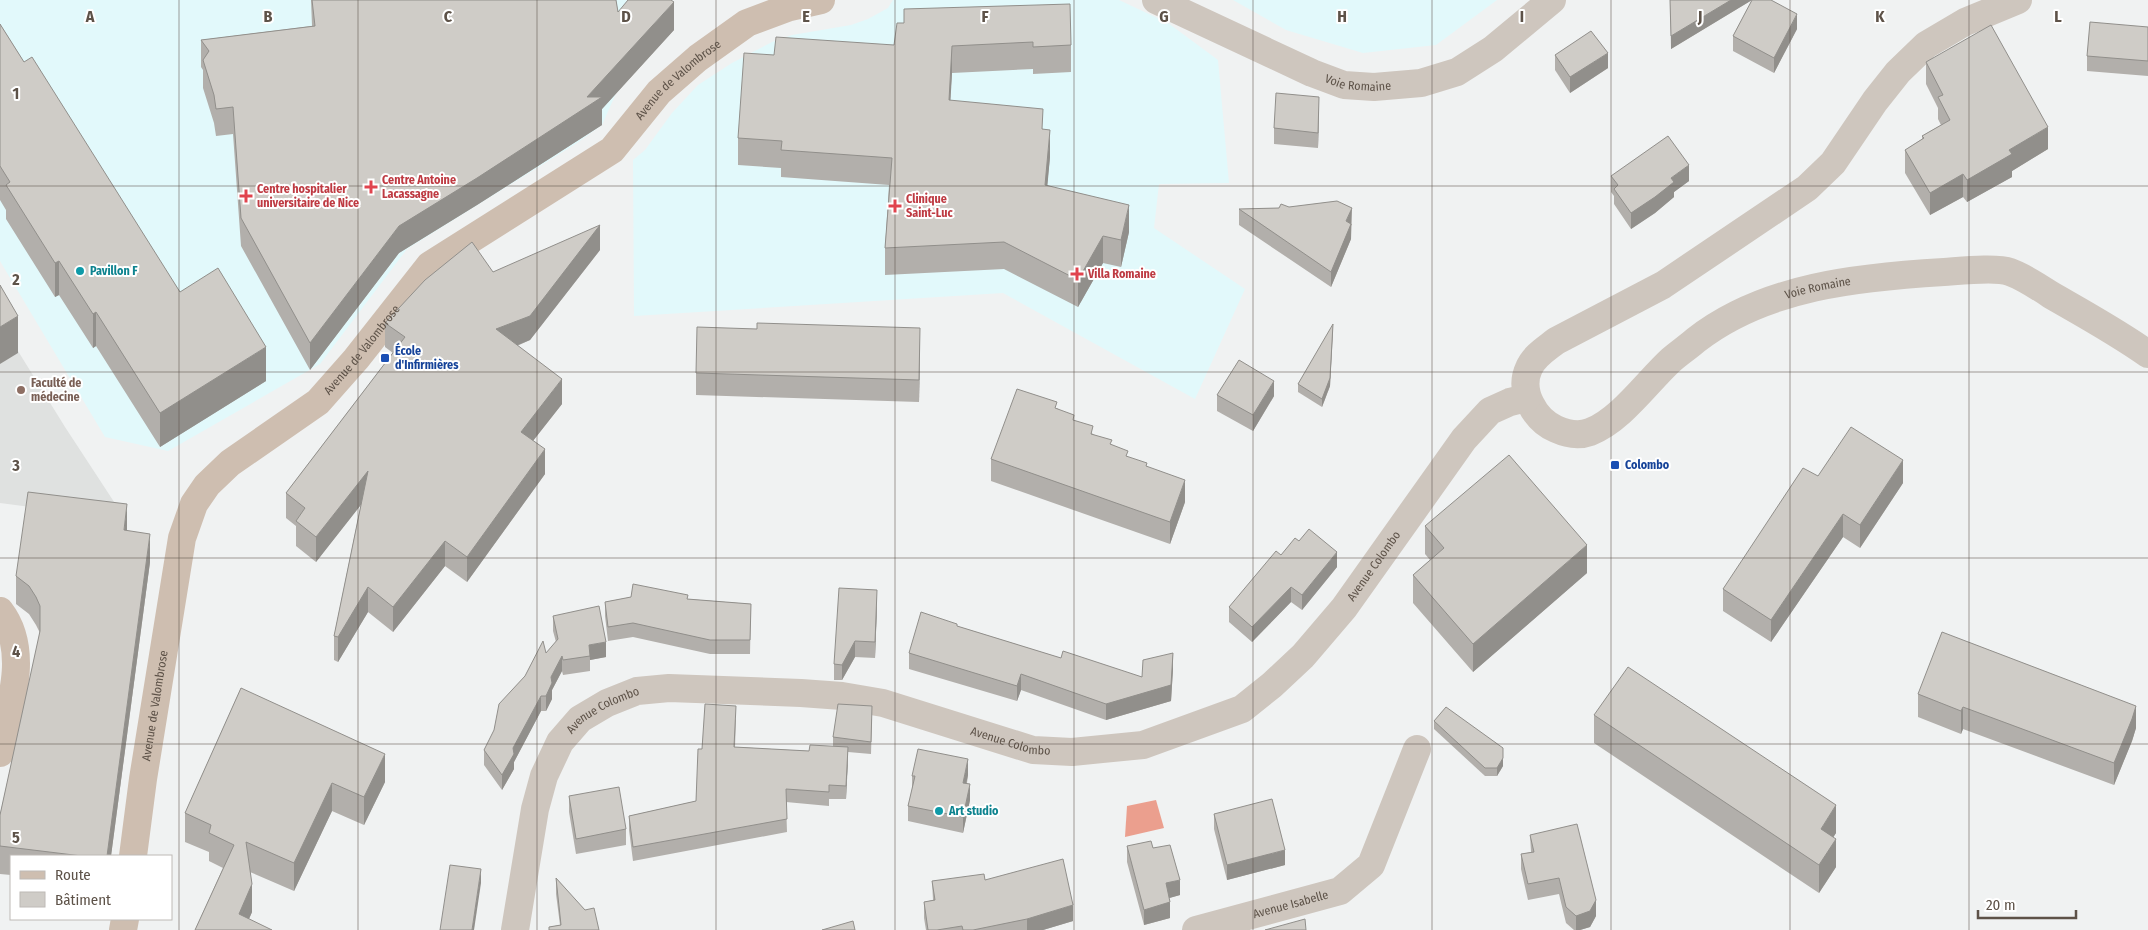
<svg xmlns="http://www.w3.org/2000/svg" width="2148" height="930" font-family="'Fira Sans Condensed',sans-serif">
  <style>
    .education { fill: #dfe1e0 }
    .medical { fill: #e2f9fb }
    .water { fill: #eb9f8e }
    .lines { fill: none; stroke-linecap: round; stroke-linejoin: round }
    .minor { stroke: #cec6be; stroke-width: 28 }
    .major { stroke: #cebeb0; stroke-width: 28 }
    .wall { fill: #b2afab }
    .shaded-wall { fill: #918f8b }
    .building { fill: #cfccc7; stroke: #918f8b }
    .grid { fill: none; stroke: #5d5248; stroke-width: 1; stroke-opacity: 0.55 }
    .health-dot { fill: #e0444e; stroke: #fff; stroke-width: 2 }
    .culture-dot { fill: #0f9aa8; stroke: #fff; stroke-width: 2 }
    .transit-dot { fill: #1a4fb4; stroke: #fff; stroke-width: 2 }
    .education-dot { fill: #8d6e63; stroke: #fff; stroke-width: 2 }
    .labels { text-anchor: middle; dominant-baseline: central; stroke-width: 4; stroke-linejoin: round; paint-order: stroke }
    .street-label { font-size: 12px; fill: #5d5248; stroke: #fff }
    .health-label { font-size: 12px; font-weight: bold; fill: #be3a42; stroke: #fff; text-anchor: start }
    .culture-label { font-size: 12px; font-weight: bold; fill: #0d838f; stroke: #fff; text-anchor: start }
    .transit-label { font-size: 12px; font-weight: bold; fill: #164399; stroke: #fff; text-anchor: start }
    .education-label { font-size: 12px; font-weight: bold; fill: #785e54; stroke: #fff; text-anchor: start }
    .grid-label { font-size: 16px; text-anchor: middle; font-weight: bold; fill: #5d5248; stroke: #fff; stroke-width: 4; stroke-linejoin: round; paint-order: stroke }
  </style>
  <rect width="100%" height="100%" fill="#f0f2f2"/>
  <polygon class="education" points="0,322 65,427 120,511 99,516 0,503"/>
  <g class="medical">
    <polygon points="0,0 626,0 644,8 617,91 602,125 577,143 407,249 320,364 168,451 105,437 0,261"/>
    <polygon points="893,0 1119,0 1168,23 1218,60 1229,183 1159,184 1154,228 1245,289 1195,399 1003,293 634,316 633,160 645,150 672,113 698,85 732,63 772,42 792,35 851,25 868,19 888,8"/>
    <polygon points="1233,0 1497,0 1436,45 1363,53 1286,30"/>
  </g>
  <polygon class="water" points="1156,800 1164,828 1125,837 1127,806"/>
  <g class="lines">
    <g class="minor">
      <path id="s1" d="M1156,0L1312,73L1344,85L1374,87L1421,83L1457,72L1493,49L1552,0"/>
      <path id="s2" d="M2018,0L1965,22L1926,45L1898,72L1875,101L1833,163L1807,188L1663,285L1556,341C1546,349 1534,356 1529,368C1518,391 1535,420 1556,429C1567,434 1579,436 1590,432C1621,420 1647,382 1671,360C1679,353 1688,347 1696,340C1765,286 1860,277 1944,272C1960,271 1996,267 2010,272C2024,277 2039,287 2051,295C2084,314 2117,332 2148,354"/>
      <path id="s3" d="M515,930L535,809L544,776L560,742L580,719L607,703L637,691L669,688L801,693L842,696L883,703L1033,750L1072,752L1143,745L1242,709L1272,685L1303,656L1344,608L1464,439L1490,411L1510,402L1527,398"/>
      <path id="s4" d="M1196,930L1340,891L1371,865L1417,749"/>
    </g>
    <g class="major">
      <path d="M0,611C31,651 9,708 0,753"/>
      <path id="s5" d="M133,856L143,779L182,538L194,504L207,485L230,463L318,402L356,359L430,265L612,150L659,92L698,58L747,23L790,7L821,0"/>
      <polyline points="123,930 125,919"/>
    </g>
  </g>
  <g class="wall">
    <polygon points="311,0 616,0 618,12 674,30 602,109 602,125 477,205 399,253 310,370 241,246 233,134 216,136 214,123 203,88 203,70 201,67 201,40 312,26"/>
    <polygon points="1670,0 1771,0 1797,29 1774,73 1733,51 1733,36 1752,0 1671,49"/>
    <polygon points="904,23 1071,45 1071,72 1033,74 1033,69 952,73 950,100 1043,129 1050,157 1047,185 1129,232 1121,267 1103,263 1078,307 1004,269 885,275 885,248 889,185 781,177 781,168 738,165 738,138 774,55 894,45"/>
    <polygon points="0,24 24,62 180,292 266,381 160,447 96,346 93,348 59,295 55,297 6,219 6,210 0,200"/>
    <polygon points="2148,27 2148,76 2087,71 2087,56"/>
    <polygon points="1555,55 1608,68 1570,93 1555,70"/>
    <polygon points="1926,62 2048,149 2012,171 2012,177 1967,202 1963,197 1930,215 1905,173 1905,150 1922,139 1922,136 1941,125 1938,119 1938,108 1926,84"/>
    <polygon points="1319,112 1318,148 1274,144 1274,128"/>
    <polygon points="1611,176 1689,181 1674,192 1674,197 1655,213 1631,229 1614,204 1614,196 1611,192"/>
    <polygon points="1289,207 1352,224 1351,226 1351,239 1331,287 1239,225 1239,209 1279,208"/>
    <polygon points="600,250 530,340 517,346 562,404 533,441 545,474 467,582 445,566 393,632 368,612 338,662 334,660 334,636 361,504 316,562 296,546 296,526 286,518 286,493 393,353 385,347 385,323 493,272"/>
    <polygon points="1333,332 1330,386 1322,407 1298,392 1298,384"/>
    <polygon points="920,350 919,402 696,395 696,373"/>
    <polygon points="1217,395 1274,396 1253,431 1217,411"/>
    <polygon points="1057,408 1093,434 1112,445 1128,457 1147,466 1185,502 1170,544 991,481 991,459"/>
    <polygon points="1818,476 1903,483 1860,548 1843,537 1771,642 1723,611 1723,589"/>
    <polygon points="1425,526 1587,573 1473,672 1413,603 1413,575 1430,560 1425,554"/>
    <polygon points="127,531 150,562 111,856 11,856 11,875 0,874 0,815 40,633 36,625 29,614 16,604 16,576"/>
    <polygon points="1281,555 1337,567 1302,610 1291,602 1252,642 1229,622 1229,607"/>
    <polygon points="631,597 688,599 751,604 750,654 710,654 633,637 608,641 605,616 605,602"/>
    <polygon points="877,606 875,658 855,657 842,680 834,680 834,664"/>
    <polygon points="553,616 606,657 590,660 590,671 563,675 562,671 552,690 552,699 546,711 541,711 514,762 514,769 502,790 484,765 484,750 556,642 553,631"/>
    <polygon points="957,626 1061,658 1142,677 1173,669 1171,701 1106,720 1021,690 1017,701 909,669 909,653"/>
    <polygon points="241,688 385,782 364,825 332,811 294,891 250,872 252,912 249,919 195,930 223,868 209,861 209,852 185,842 185,813"/>
    <polygon points="1918,694 2136,728 2132,741 2114,785 1963,729 1961,734 1918,717"/>
    <polygon points="1594,715 1836,833 1833,837 1836,867 1819,893 1594,743"/>
    <polygon points="736,719 735,747 809,751 833,747 833,737 872,719 871,754 848,752 846,799 829,799 829,806 786,802 787,832 633,861 629,830 629,816 696,801 702,749"/>
    <polygon points="1434,721 1503,766 1497,776 1485,776 1434,729"/>
    <polygon points="968,775 967,783 970,800 963,833 908,821 908,806 912,791 912,776"/>
    <polygon points="569,796 626,829 626,845 576,854 569,812"/>
    <polygon points="1214,814 1285,865 1227,880 1214,829"/>
    <polygon points="1530,835 1596,916 1590,927 1580,930 1574,930 1566,923 1559,894 1528,900 1521,869 1521,854 1531,852"/>
    <polygon points="1127,846 1153,848 1180,895 1169,898 1170,918 1144,925 1127,862"/>
    <polygon points="556,878 599,930 549,930 549,927 560,925 556,894"/>
    <polygon points="985,880 1073,921 1043,930 926,930 924,918 924,902 933,900 932,881"/>
  </g>
  <g class="shaded-wall">
    <polygon points="1731,0 1752,0 1671,49 1671,36"/>
    <polygon points="674,2 674,30 602,109 602,125 477,205 399,253 310,370 310,343 399,226 587,97"/>
    <polygon points="1797,14 1797,29 1774,73 1774,58"/>
    <polygon points="952,46 952,73 949,127 949,100"/>
    <polygon points="1608,53 1608,68 1570,93 1570,77"/>
    <polygon points="1319,97 1319,112 1318,148 1318,133"/>
    <polygon points="2048,127 2048,149 2012,171 2012,177 1967,202 1967,180 2009,150"/>
    <polygon points="1050,130 1050,157 1045,212 1045,185"/>
    <polygon points="1689,165 1689,181 1674,192 1674,197 1655,213 1631,229 1631,213 1671,178"/>
    <polygon points="1963,174 1963,197 1930,215 1930,193"/>
    <polygon points="1129,205 1129,232 1121,267 1121,240"/>
    <polygon points="1352,208 1351,239 1331,287 1331,272 1346,221"/>
    <polygon points="600,225 600,250 530,340 496,354 496,329"/>
    <polygon points="1103,236 1103,263 1078,307 1078,280"/>
    <polygon points="59,261 59,295 55,297 55,263"/>
    <polygon points="96,312 96,346 93,348 93,314"/>
    <polygon points="18,316 18,353 0,364 0,327"/>
    <polygon points="1333,324 1330,386 1322,407 1322,399"/>
    <polygon points="920,328 920,350 919,402 919,380"/>
    <polygon points="266,347 266,381 160,447 160,413"/>
    <polygon points="562,379 562,404 521,456 521,432"/>
    <polygon points="1274,381 1274,396 1253,431 1253,415"/>
    <polygon points="545,449 545,474 467,582 467,557"/>
    <polygon points="1903,460 1903,483 1860,548 1860,525"/>
    <polygon points="368,471 368,496 316,562 316,537"/>
    <polygon points="1185,480 1185,502 1170,544 1170,522"/>
    <polygon points="127,504 127,532 124,530"/>
    <polygon points="1843,514 1843,537 1771,642 1771,620"/>
    <polygon points="150,534 150,562 111,856 107,856"/>
    <polygon points="445,541 445,566 393,632 393,607"/>
    <polygon points="1587,545 1587,573 1473,672 1473,644"/>
    <polygon points="1337,552 1337,567 1302,610 1302,595"/>
    <polygon points="368,587 368,612 338,662 338,637"/>
    <polygon points="1291,587 1291,602 1252,642 1252,627"/>
    <polygon points="877,590 877,606 875,658 875,642"/>
    <polygon points="855,641 855,657 842,680 842,665"/>
    <polygon points="606,642 606,657 590,660 589,645"/>
    <polygon points="1173,653 1173,669 1171,701 1106,720 1106,704"/>
    <polygon points="562,656 562,671 552,690 552,699 546,711 546,696 551,677"/>
    <polygon points="1021,674 1021,690 1017,701 1017,686"/>
    <polygon points="541,696 541,711 514,762 514,769 502,790 502,775 513,748"/>
    <polygon points="2136,706 2136,728 2132,741 2114,785 2114,763"/>
    <polygon points="1963,707 1963,729 1961,734 1961,711"/>
    <polygon points="848,747 848,761 846,799 846,786"/>
    <polygon points="385,754 385,782 364,825 364,797"/>
    <polygon points="1503,758 1503,766 1497,776 1497,768"/>
    <polygon points="968,759 968,775 963,798 963,783"/>
    <polygon points="332,783 332,811 294,891 294,863"/>
    <polygon points="970,784 970,800 963,833 963,817"/>
    <polygon points="1836,805 1836,833 1821,857 1821,829"/>
    <polygon points="1836,839 1836,867 1819,893 1819,865"/>
    <polygon points="1285,850 1285,865 1227,880 1227,865"/>
    <polygon points="481,869 481,883 474,930 472,930"/>
    <polygon points="1180,880 1180,895 1166,899 1166,883"/>
    <polygon points="252,884 252,912 244,930 239,914"/>
    <polygon points="1596,900 1596,916 1590,927 1580,930 1576,930 1576,916"/>
    <polygon points="1170,902 1170,918 1144,925 1144,910"/>
    <polygon points="1073,905 1073,921 1043,930 1027,930 1027,919"/>
  </g>
  <g class="building">
    <polygon points="312,0 616,0 618,12 628,0 671,0 674,2 587,97 602,97 477,178 399,226 310,343 241,218 233,107 216,109 214,95 203,60 209,51 201,40 315,26"/>
    <polygon points="1670,0 1731,0 1671,36"/>
    <polygon points="1752,0 1771,0 1797,14 1774,58 1733,36"/>
    <polygon points="1070,4 1071,45 1033,47 1033,42 952,46 949,100 1043,109 1042,129 1050,130 1045,185 1129,205 1121,240 1103,236 1078,280 1004,242 885,248 892,158 781,150 782,141 738,138 744,53 774,55 776,37 894,45 897,23 904,23 904,9"/>
    <polygon points="2090,22 2148,27 2148,61 2087,56"/>
    <polygon points="0,24 24,62 32,57 180,292 218,268 266,347 160,413 96,312 93,314 59,261 55,263 6,185 10,182 0,166"/>
    <polygon points="1991,25 2048,127 2009,150 2012,154 1967,180 1963,174 1930,193 1905,150 1924,138 1922,136 1950,120 1938,97 1943,95 1926,62"/>
    <polygon points="1591,31 1608,53 1570,77 1555,55"/>
    <polygon points="1276,93 1319,97 1318,133 1274,128"/>
    <polygon points="1668,136 1689,165 1671,178 1674,182 1655,197 1631,213 1614,189 1618,185 1611,176"/>
    <polygon points="1337,201 1352,208 1346,221 1351,224 1331,272 1239,209 1279,208 1281,204 1289,207"/>
    <polygon points="600,225 530,316 496,329 562,379 521,432 545,449 467,557 445,541 393,607 368,587 338,637 334,636 368,471 316,537 296,521 305,508 286,493 405,337 385,323 425,280 472,242 493,272"/>
    <polygon points="0,285 18,316 0,327"/>
    <polygon points="757,323 920,328 919,380 696,373 697,327 757,329"/>
    <polygon points="1333,324 1330,378 1322,399 1298,384"/>
    <polygon points="1239,360 1274,381 1253,415 1217,395"/>
    <polygon points="1017,389 1057,402 1055,408 1074,415 1073,420 1093,426 1091,434 1112,440 1110,444 1128,451 1126,456 1147,463 1146,466 1185,480 1170,522 991,459"/>
    <polygon points="1851,427 1903,460 1860,525 1843,514 1771,620 1723,589 1803,468 1818,476"/>
    <polygon points="1509,455 1587,545 1473,644 1413,575 1444,548 1425,526"/>
    <polygon points="28,492 127,504 124,530 150,534 107,856 82,856 0,846 0,815 40,631 40,606 36,597 29,586 16,576"/>
    <polygon points="1309,529 1337,552 1302,595 1291,587 1252,627 1229,607 1276,551 1281,555 1295,538 1299,541"/>
    <polygon points="633,584 688,595 687,599 751,604 750,640 710,640 633,623 608,627 605,602 631,597"/>
    <polygon points="839,588 877,590 875,642 855,641 842,665 834,664"/>
    <polygon points="599,606 606,642 589,645 590,656 563,660 562,656 551,677 552,683 546,696 541,696 513,748 514,754 502,775 484,750 494,730 499,704 525,676 543,641 546,653 558,639 553,616"/>
    <polygon points="921,612 957,624 957,626 1061,658 1063,651 1142,677 1143,660 1173,653 1171,685 1106,704 1021,674 1017,686 909,653"/>
    <polygon points="1942,632 2136,706 2132,719 2114,763 1963,707 1961,711 1918,694"/>
    <polygon points="1628,667 1836,805 1821,829 1836,839 1819,865 1594,715"/>
    <polygon points="241,688 385,754 364,797 332,783 294,863 246,842 252,884 239,914 272,930 195,930 234,845 209,833 211,825 185,813"/>
    <polygon points="705,704 736,706 734,747 809,751 810,745 848,747 846,786 829,785 829,792 786,789 787,819 633,847 629,816 696,801 698,749 702,749"/>
    <polygon points="838,704 872,706 871,742 833,737"/>
    <polygon points="1446,707 1503,748 1503,758 1497,768 1485,768 1434,721"/>
    <polygon points="918,749 968,759 963,783 970,784 963,817 908,806 915,776 912,776"/>
    <polygon points="619,787 626,829 576,839 569,796"/>
    <polygon points="1272,799 1285,850 1227,865 1214,814"/>
    <polygon points="1577,824 1596,900 1590,911 1576,916 1566,907 1559,878 1528,884 1521,854 1534,852 1530,835"/>
    <polygon points="1151,841 1153,848 1170,845 1180,880 1166,883 1170,902 1144,910 1127,846"/>
    <polygon points="1063,859 1073,905 1027,919 973,930 963,930 962,926 937,930 928,930 924,902 935,900 932,881 984,874 985,880"/>
    <polygon points="450,865 481,869 472,930 440,930"/>
    <polygon points="556,878 585,910 594,908 599,930 549,930 549,927 561,925"/>
    <polygon points="1305,919 1306,930 1265,930"/>
    <polygon points="853,921 855,930 822,930"/>
  </g>
  <path class="grid" d="M179,0V930M358,0V930M537,0V930M716,0V930M895,0V930M1074,0V930M1253,0V930M1432,0V930M1611,0V930M1790,0V930M1969,0V930M0,186H2148M0,372H2148M0,558H2148M0,744H2148"/>
  <g class="health-dot">
    <path d="M368.5 179.5h5v5h5v5h-5v5h-5v-5h-5v-5h5z"/>
    <path d="M243.5 188.5h5v5h5v5h-5v5h-5v-5h-5v-5h5z"/>
    <path d="M892.5 198.5h5v5h5v5h-5v5h-5v-5h-5v-5h5z"/>
    <path d="M1074.5 266.5h5v5h5v5h-5v5h-5v-5h-5v-5h5z"/>
  </g>
  <g class="culture-dot">
    <circle cx="80" cy="271" r="5"/>
    <circle cx="939" cy="811" r="5"/>
  </g>
  <g class="transit-dot">
    <rect x="380" y="353" width="10" height="10" rx="2.5"/>
    <rect x="1610" y="460" width="10" height="10" rx="2.5"/>
  </g>
  <circle class="education-dot" cx="21" cy="390" r="5"/>
  <g class="labels">
    <g class="street-label">
      <text stroke="none"><textPath href="#s5" startOffset="1009">Avenue de Valombrose</textPath></text>
      <text stroke="none"><textPath href="#s1" startOffset="220">Voie Romaine</textPath></text>
      <text stroke="none"><textPath href="#s2" startOffset="1006">Voie Romaine</textPath></text>
      <text stroke="none"><textPath href="#s5" startOffset="588">Avenue de Valombrose</textPath></text>
      <text stroke="none"><textPath href="#s3" startOffset="1104">Avenue Colombo</textPath></text>
      <text stroke="none"><textPath href="#s5" startOffset="152">Avenue de Valombrose</textPath></text>
      <text stroke="none"><textPath href="#s3" startOffset="249">Avenue Colombo</textPath></text>
      <text stroke="none"><textPath href="#s3" startOffset="669">Avenue Colombo</textPath></text>
      <text stroke="none"><textPath href="#s4" startOffset="98">Avenue Isabelle</textPath></text>
    </g>
    <g class="health-label">
      <text x="382" y="180">Centre Antoine<tspan x="382" dy="14">Lacassagne</tspan></text>
      <text x="257" y="189">Centre hospitalier<tspan x="257" dy="14">universitaire de Nice</tspan></text>
      <text x="906" y="199">Clinique<tspan x="906" dy="14">Saint-Luc</tspan></text>
      <text x="1088" y="274">Villa Romaine</text>
    </g>
    <g class="culture-label">
      <text x="90" y="271">Pavillon F</text>
      <text x="949" y="811">Art studio</text>
    </g>
    <g class="transit-label">
      <text x="395" y="351">École<tspan x="395" dy="14">d'Infirmières</tspan></text>
      <text x="1625" y="465">Colombo</text>
    </g>
    <g class="education-label">
      <text x="31" y="383">Faculté de<tspan x="31" dy="14">médecine</tspan></text>
    </g>
  </g>
  <g class="grid-label">
    <text x="90" y="22">A</text>
    <text x="268" y="22">B</text>
    <text x="448" y="22">C</text>
    <text x="626" y="22">D</text>
    <text x="806" y="22">E</text>
    <text x="985" y="22">F</text>
    <text x="1164" y="22">G</text>
    <text x="1342" y="22">H</text>
    <text x="1522" y="22">I</text>
    <text x="1700" y="22">J</text>
    <text x="1880" y="22">K</text>
    <text x="2058" y="22">L</text>
    <text x="16" y="99">1</text>
    <text x="16" y="285">2</text>
    <text x="16" y="471">3</text>
    <text x="16" y="657">4</text>
    <text x="16" y="843">5</text>
  </g>
  <rect x="10" y="855" width="162" height="65" fill="#ffffff" stroke="#bebab6"/>
  <rect x="20" y="871" width="25" height="8" fill="#cebeb0" stroke="#bebab6"/>
  <text x="55" y="880" font-size="15" fill="#5d5248">Route</text>
  <rect x="20" y="892" width="25" height="15" fill="#cfccc7" stroke="#bebab6"/>
  <text x="55" y="905" font-size="15" fill="#5d5248">Bâtiment</text>
  <path d="M1978 910v8h98v-8" fill="none" stroke="#5d5248" stroke-width="2.5"/>
  <text x="1986" y="910" font-size="15" fill="#5d5248" stroke="#ffffff" stroke-width="4" paint-order="stroke">20 m</text>
</svg>
